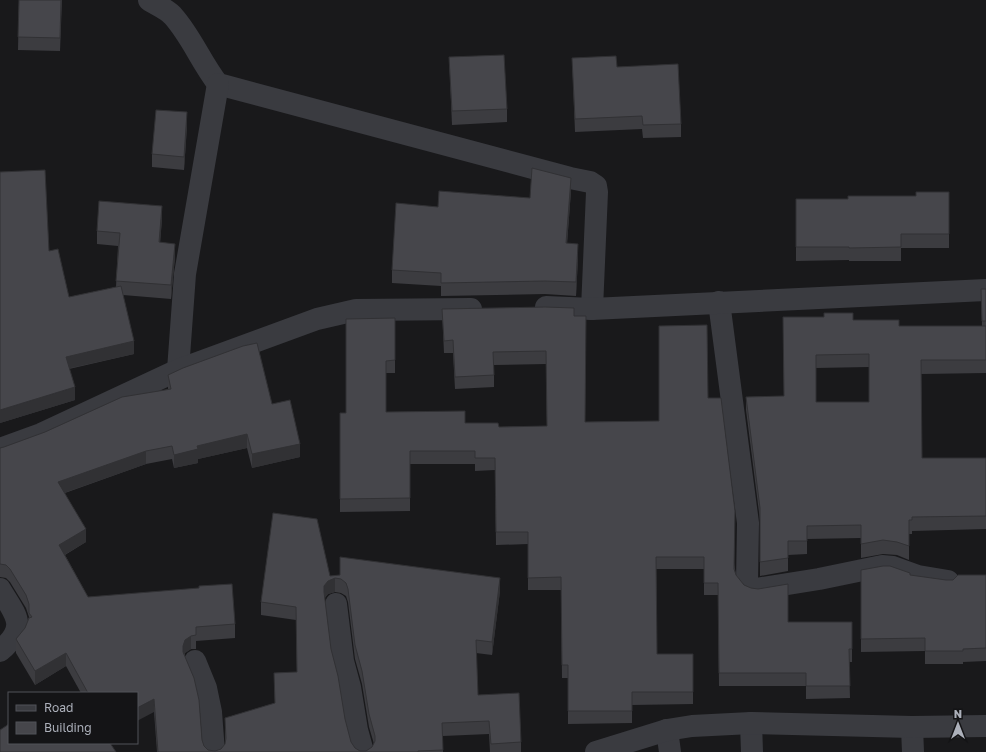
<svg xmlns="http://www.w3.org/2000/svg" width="986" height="752" font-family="'Golos Text',sans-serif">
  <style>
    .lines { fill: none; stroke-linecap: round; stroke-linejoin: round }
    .minor { stroke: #3a3b40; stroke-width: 22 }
    .wall { fill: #3c3c40; fill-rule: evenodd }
    .shaded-wall { fill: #313134 }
    .building { fill: #46464b; stroke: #313134; fill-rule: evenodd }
  </style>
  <rect width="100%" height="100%" fill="#19191b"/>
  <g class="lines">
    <g class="minor">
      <path d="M149,0C156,5 167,9 173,16C191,36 201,62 218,84L570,178L590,182L596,186L597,192L592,309"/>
      <polyline points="719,302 748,523 747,582 749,586 756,589 819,579 882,566 893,567 918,576 948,581"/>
      <polyline points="546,307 592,309 986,290"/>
      <polyline points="178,370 185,274 218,84"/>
      <polyline points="0,449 41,434 178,370 317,319 356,310 471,309"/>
      <path d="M0,589C16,616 29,626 0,651"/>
      <polyline points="336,604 343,661 350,687 357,730 363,752"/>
      <polyline points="195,661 206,688 211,712 214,752"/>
      <polyline points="751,723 752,752"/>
      <polyline points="912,727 913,752"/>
      <polyline points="667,730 670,752"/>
      <polyline points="596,752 667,730 692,726 751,723 912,727 986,726"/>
    </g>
  </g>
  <g class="wall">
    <polygon points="19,0 62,0 60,51 18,50"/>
    <polygon points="449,57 507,109 507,122 452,125"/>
    <polygon points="572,58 617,67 681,124 681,137 643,138 642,129 575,132"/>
    <polygon points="187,126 184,170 152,167 152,154"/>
    <polygon points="0,172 49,251 69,297 116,287 118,246 97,244 97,231 162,219 160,243 175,257 171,299 123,295 134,354 69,369 75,400 0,423"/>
    <polygon points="571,191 567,244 578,258 576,296 545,294 441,296 441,286 392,283 392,270 438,207 530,198"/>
    <polygon points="949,192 949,248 901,248 901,261 849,261 849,260 796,261 796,199 848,199 916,196"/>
    <path d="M981,289H986V373L921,374L922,458H986V529L912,531V534H909V560L897,555L883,554L861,558V538L807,539V554L788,555V571L760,576V520L746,410V397L784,396L783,317L853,320L899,326H982ZM869,367V402H816V368Z"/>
    <polygon points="442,309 574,316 585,422 659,421 708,398 736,575 744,585 788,622 852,622 852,662 849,662 850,698 806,699 806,686 719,686 718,595 704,595 704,569 656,569 657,654 693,654 693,704 632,705 632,723 568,724 568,678 562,678 561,590 528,590 528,544 496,545 495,470 475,471 475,464 410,464 410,511 340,512 340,413 346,413 395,318 395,373 386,373 386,412 465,423 499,427 547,426 546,364 494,365 494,387 455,389 453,353 444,353"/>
    <path d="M168,375L272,404L300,457L252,468L247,448L198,459V463L174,468L172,459L146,464L65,493L86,542L65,555L88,597L235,624V638L196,641V649H191L185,653V655L202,740L204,746L208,750L215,751L221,749L225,744V718L275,703L274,673L297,672L296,620L261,615V602L330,576L500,591L492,655L476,653L478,695L521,742V752H490L489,734L443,736V752H157L154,712L137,693H81L66,666L35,685L16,653V639L25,628L29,617L26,608L10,582L6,578L0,577V448L4,447L168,389ZM335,592L341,593L346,596L348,602L355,659L362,684L369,727L374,744L372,747L366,751H360L355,748L351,742L345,719L331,649L324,599L328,594Z"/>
    <polygon points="861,570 910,575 946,580 986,575 986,661 963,662 963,664 925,664 925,651 861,652"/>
  </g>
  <g class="shaded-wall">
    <polygon points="187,112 187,126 184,170 184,157"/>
    <polygon points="571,178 571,191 566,257 566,243"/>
    <polygon points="162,206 162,219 159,256 159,242"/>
    <polygon points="175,244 175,257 171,299 171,285"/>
    <polygon points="578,244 578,258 576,296 576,282"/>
    <polygon points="134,341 134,354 66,369 66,357"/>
    <polygon points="75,387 75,400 0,423 0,410"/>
    <polygon points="247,434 247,448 198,459 198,463 174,468 174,455 197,446"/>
    <polygon points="300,444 300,457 252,468 252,454"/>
    <polygon points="146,451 146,464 58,495 58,482"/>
    <polygon points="86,529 86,542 59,558 59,545"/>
    <polygon points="335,578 335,592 328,594 324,599 324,586 328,581"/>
    <polygon points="500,578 500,591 492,655 492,642"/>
    <polygon points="191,636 191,649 185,653 183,660 183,646 185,640"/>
    <polygon points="66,653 66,666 35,685 35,671"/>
    <polygon points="154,699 154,712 137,721 137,708"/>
  </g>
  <g class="building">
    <polygon points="19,0 61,0 60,38 18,37"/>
    <polygon points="504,55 507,109 452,111 449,57"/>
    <polygon points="616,56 617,67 678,64 681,124 643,125 642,116 575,119 572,58"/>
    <polygon points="156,110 187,112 184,157 152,154"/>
    <polygon points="532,168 571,178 566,243 578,244 576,282 545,281 441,283 441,273 392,270 396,203 438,207 439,191 530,198"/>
    <polygon points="45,170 49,251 58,249 69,297 121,286 134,341 66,357 75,387 0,410 0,172"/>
    <polygon points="916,192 949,192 949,234 901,234 901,247 849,248 849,247 796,247 796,199 848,199 848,196 916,196"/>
    <polygon points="99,201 162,206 159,242 175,244 171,285 116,281 120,233 97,231"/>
    <polygon points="981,289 986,289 986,321 982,321"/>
    <polygon points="545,307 574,308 574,316 586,316 585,422 659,421 659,326 707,325 708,398 721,398 735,511 734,569 736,575 744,585 751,588 758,589 788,584 788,622 852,622 852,649 849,649 850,686 806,686 806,673 719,673 718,583 704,583 704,557 656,557 657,654 693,654 693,692 632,692 632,711 568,711 568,665 562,665 561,577 528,578 528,532 496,532 495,458 475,458 475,451 410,451 410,498 340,499 340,413 346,413 346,319 395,318 395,360 386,361 386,412 465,411 465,423 498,423 499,427 547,426 546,351 493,352 494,375 455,377 453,340 444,341 442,309"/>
    <path d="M824,313H853V320H899V326H986V360H921L922,458H986V516L912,517V520H909V546L897,542L883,540L861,544V525L807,526V541H788V558L760,562V508L746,397L784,396L783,317H824ZM869,354V402H816V355Z"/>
    <path d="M257,343L272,404L290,400L300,444L252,454L247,434L197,446L198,449L174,455L172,446L146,451L58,482L86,529L59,545L88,597L199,588V586L232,584L235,624L196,627V635L191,636L185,640L183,646V652L194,678L199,700L202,740L204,746L208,750L215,751L221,749L225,744L226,738L225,718L275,703L274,673L297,672L296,607L261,602L273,513L317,519L330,576L340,575V557L500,578L492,642L476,640L478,695L519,693L521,742L491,744L489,721L442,723L443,750L418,751V752H158L154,699L137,708V693H88L66,653L35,671L16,639L25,628L29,618L32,617L29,613V604L26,595L10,569L6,565L0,564V448L4,447L45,432L122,397L171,389L168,375L183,368L243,346ZM335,578L341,579L346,583L348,589L355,645L362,671L369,714L375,736V741L372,747L366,751H360L355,748L351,742L345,719L338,676L331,649L324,592V586L328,581Z"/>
    <polygon points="883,566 890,566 910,573 910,575 946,580 953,580 958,575 986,575 986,648 963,649 963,651 925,651 925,638 861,639 861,570"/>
    <polygon points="9,724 9,743 110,743 116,752 0,752 0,730"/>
  </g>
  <rect x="8" y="692" width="130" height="52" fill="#141416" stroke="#515258"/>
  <rect x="16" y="705" width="20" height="6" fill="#3a3b40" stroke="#515258"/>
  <text x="44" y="712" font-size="12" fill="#acb0ba">Road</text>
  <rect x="16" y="722" width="20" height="12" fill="#46464b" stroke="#515258"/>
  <text x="44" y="732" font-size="12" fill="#acb0ba">Building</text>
  <g transform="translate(958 724)" stroke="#141416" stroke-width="3" paint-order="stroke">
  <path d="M0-3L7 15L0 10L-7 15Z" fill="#acb0ba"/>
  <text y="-6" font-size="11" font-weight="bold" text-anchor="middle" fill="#acb0ba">N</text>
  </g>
</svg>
